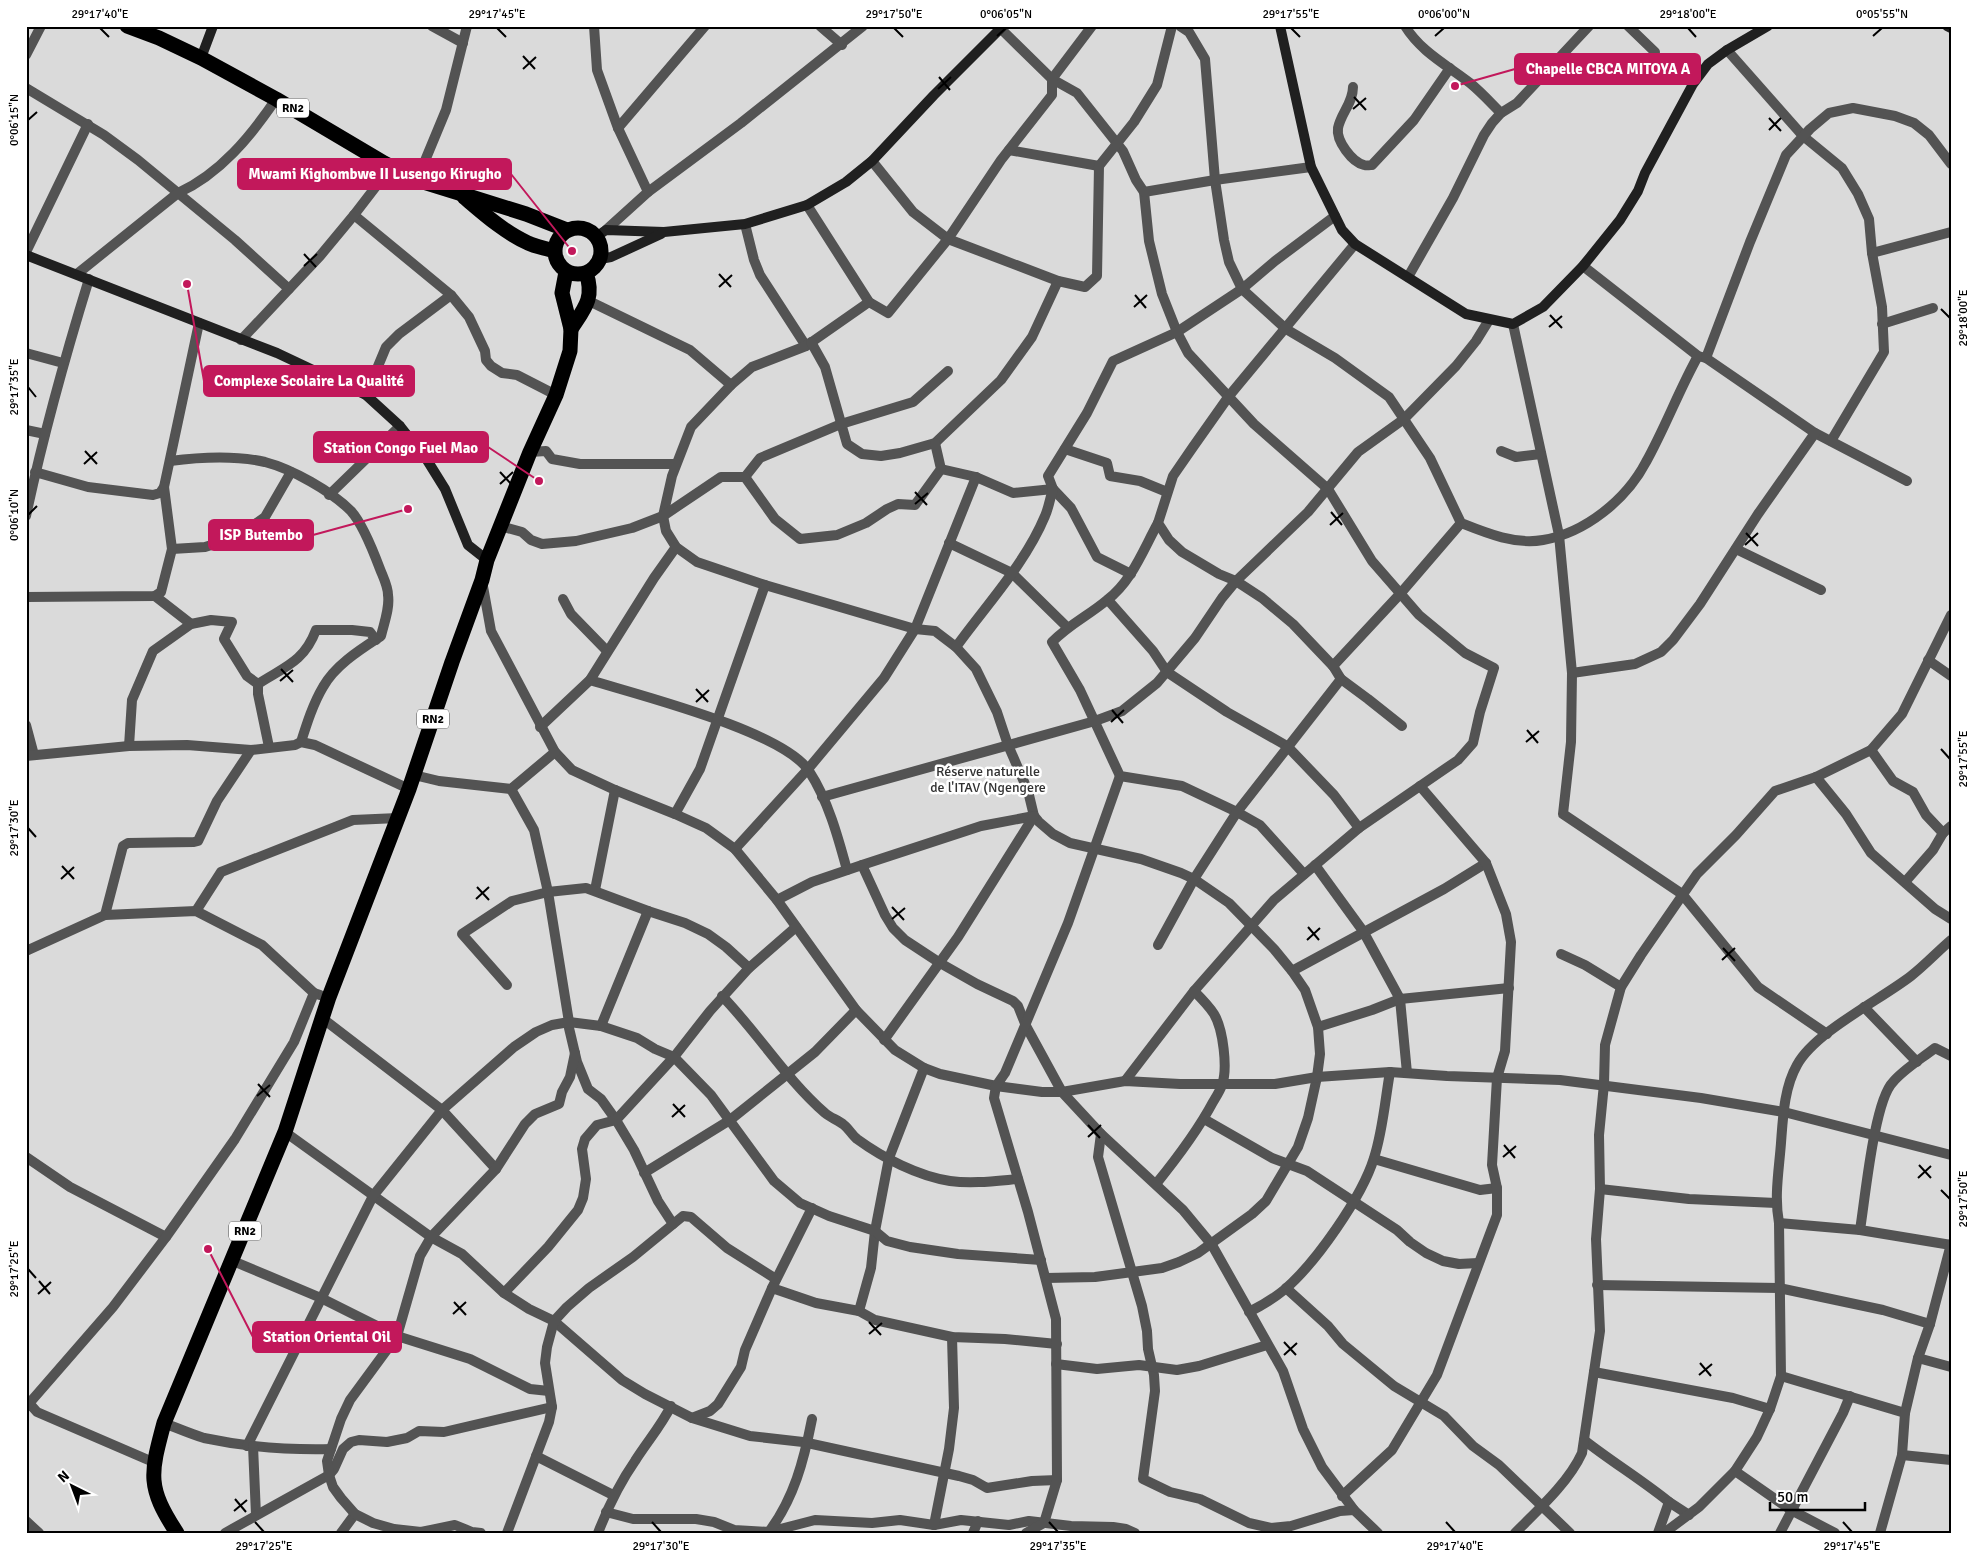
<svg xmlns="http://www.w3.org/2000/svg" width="1977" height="1559" font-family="Signika,sans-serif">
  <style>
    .green { fill: #dadada }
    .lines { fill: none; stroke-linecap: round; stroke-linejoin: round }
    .highway-casing { stroke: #dbdbdb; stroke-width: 18 }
    .street { stroke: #535353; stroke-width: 10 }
    .secondary { stroke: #202020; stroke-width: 10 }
    .highway { stroke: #000; stroke-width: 15 }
    .ticks { fill: none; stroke: #000; stroke-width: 2 }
    .labels { text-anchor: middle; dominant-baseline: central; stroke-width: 5; stroke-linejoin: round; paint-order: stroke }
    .shield { fill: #fff; stroke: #4c4c4c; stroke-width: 1 }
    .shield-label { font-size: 12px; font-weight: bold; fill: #000 }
    .park-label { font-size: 14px; fill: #313131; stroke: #fff }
    .leader { fill: none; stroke: #c2185b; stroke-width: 2 }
    .callout-dot { fill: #c2185b; stroke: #fff; stroke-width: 2 }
    .callout { fill: #c2185b; stroke: #c2185b; stroke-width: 2 }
    .callout-label { font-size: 15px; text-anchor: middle; font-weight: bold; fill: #fff }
    .neatline { fill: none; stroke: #000; stroke-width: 2 }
    .ticks-label { font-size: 12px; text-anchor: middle; fill: #000 }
  </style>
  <rect width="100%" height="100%" fill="#fff"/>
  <rect class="green" x="26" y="26" width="1925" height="1507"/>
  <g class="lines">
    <g class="highway-casing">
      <g id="highway">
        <polyline points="127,26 159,38 201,58 276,99 384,163 417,180 526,214 567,230"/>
        <path d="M464,197C484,214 504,232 528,243C536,247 546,248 554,251"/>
        <circle cx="578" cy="251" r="23"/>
        <path d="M571,329C584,309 595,298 586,273"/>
        <path d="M177,1533C147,1487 150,1475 164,1423L285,1132L329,997L409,789L452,662L482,580L487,560L530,452L556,395L570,351L571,329L562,293L566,272"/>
      </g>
    </g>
    <g class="street">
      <polyline points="432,26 463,43"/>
      <polyline points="594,26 597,70 618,128 648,192"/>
      <polyline points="820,26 842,45"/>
      <path d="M1180,26L1189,32L1205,59L1215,180L1224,240L1229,262L1242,289L1286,329L1335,358L1389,397L1430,458L1461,523C1486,533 1515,545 1543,540C1585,533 1626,500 1646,462C1665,428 1679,390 1698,356"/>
      <path d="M1405,26C1421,52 1447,65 1470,83C1481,92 1491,103 1501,113"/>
      <polyline points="1628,26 1655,52"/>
      <polyline points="1001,29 1052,79 1077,93 1123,151 1136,180 1144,192 1149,241 1162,294 1177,332 1188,353 1254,424 1328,489 1372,561 1419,615 1465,653 1494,668 1480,712 1473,743 1458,760 1359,828 1274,900 1194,991 1125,1081"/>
      <polyline points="1727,50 1803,136 1842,168 1858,194 1869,219 1872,253 1882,307 1884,352 1831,441"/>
      <polyline points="26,55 41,26"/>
      <path d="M1353,87C1353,103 1341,113 1338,128C1336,141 1352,162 1364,165C1365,166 1371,165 1372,165L1414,120L1450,68"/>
      <polyline points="26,88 104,135 138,160 235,240 289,289"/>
      <polyline points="618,128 705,26"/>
      <polyline points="1009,150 1099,166"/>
      <polyline points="872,161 913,212 948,239 1058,281 1085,287 1097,276 1099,166 1134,122 1157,85 1172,26"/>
      <polyline points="417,180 446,110 467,26"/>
      <polyline points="1144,192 1215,180 1311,167"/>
      <polyline points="807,205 869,302 888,313 948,239 1001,160 1052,95 1052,79 1092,26"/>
      <polyline points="354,215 451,295 469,317 485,351 486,360 491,366 502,373 517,375 556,395"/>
      <polyline points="745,224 754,260 760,275 806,346"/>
      <polyline points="606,230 648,192 741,123 863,26"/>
      <polyline points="1355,244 1229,396 1193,447 1173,476 1158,523 1169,540 1182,552 1219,574 1236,581 1262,598 1293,624 1333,666 1341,679 1368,699 1402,726"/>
      <polyline points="26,252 88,124"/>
      <polyline points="1872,253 1951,232"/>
      <polyline points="1583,266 1698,356 1706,358 1815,433 1907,481"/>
      <path d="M77,274L178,193C220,174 251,136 276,99"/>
      <polyline points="1408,277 1453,198 1484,135 1492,123 1501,113 1517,103 1589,26"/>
      <polyline points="589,301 690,350 731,385"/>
      <polyline points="869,302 806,346 752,367 731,385 691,427 672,476 663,516 666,531 676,547 697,562 765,585 915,629 935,631 956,647 976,669 997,712 1008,745 1028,791 1034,816 1039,822 1053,834 1070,843 1141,859 1181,873 1194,879 1229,903 1274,949 1292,971 1305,990 1318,1027 1320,1054 1317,1077 1308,1118 1298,1147 1266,1201 1252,1214 1198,1253 1179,1262 1162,1268 1095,1277 1046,1278"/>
      <polyline points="1513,324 1559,535 1572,673 1571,742 1563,814 1682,894 1758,987 1827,1034"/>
      <polyline points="1882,324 1933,308"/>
      <polyline points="241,340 320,256 354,215 384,176 384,163"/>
      <polyline points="811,342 825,367 847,444 862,454 881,456 900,453 935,443 1001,380 1032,337 1058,281"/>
      <polyline points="26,353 63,363"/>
      <polyline points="1706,358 1750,242 1786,155 1810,129 1829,113 1853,108 1895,116 1914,123 1929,135 1951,164"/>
      <polyline points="366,395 386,347 399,334 451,295"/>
      <polyline points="26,430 45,434"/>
      <polyline points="1065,449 1107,463 1110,476 1140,481 1167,492"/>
      <polyline points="1501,451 1516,457 1541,454"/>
      <polyline points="530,452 546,451 552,459 580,464 676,464"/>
      <path d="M170,461C201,457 234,455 265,462C292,469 331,491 351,511C363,524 374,553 380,569C383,577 388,586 388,595C390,608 384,623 381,636C361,649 335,665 323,687C313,704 307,723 301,742"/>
      <polyline points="941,469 976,477 1013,493 1053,489"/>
      <polyline points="35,472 88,487 153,495 160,493 164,487 199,323"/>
      <polyline points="745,477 775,519 800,539 837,535 866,523 887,509 898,504 915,505 941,469 935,443"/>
      <polyline points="745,477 760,458 841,424 913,402 948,371"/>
      <polyline points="329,495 400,426"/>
      <path d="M26,516C43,436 65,357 89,279"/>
      <path d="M1158,523C1143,550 1132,581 1107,600C1088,616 1071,623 1052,642L1080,690L1120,776L1182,786L1237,812L1260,825L1304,874"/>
      <polyline points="500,526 522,532 531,540 542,544 576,541 632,528 663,516 721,477 745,477"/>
      <polyline points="949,543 1012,573 1067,627"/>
      <polyline points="172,549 205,547 237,537 265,517 291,472"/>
      <polyline points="1736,549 1821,590"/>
      <polyline points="1131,574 1097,557 1071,508 1053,489 1048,476 1087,413 1113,361 1177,332 1242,289 1275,261 1335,216"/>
      <polyline points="482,581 491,631 555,752 572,770 615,790 675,814 706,828 735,849 777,900 856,1010 895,1050 924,1068 940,1074 996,1086 1042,1092 1062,1092 1125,1081 1180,1084 1275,1084 1317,1077 1390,1072 1447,1076 1560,1080 1701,1098 1784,1112 1951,1155"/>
      <polyline points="155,596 191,624"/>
      <polyline points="26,597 155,596 161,592 172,549 164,487"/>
      <polyline points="563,599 571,614 607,651"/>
      <polyline points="1108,600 1153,651 1167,672 1227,712 1287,746 1334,795 1359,828"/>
      <path d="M956,647C987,604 1025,564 1045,516C1049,507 1050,498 1053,489"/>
      <polyline points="1928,660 1951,676"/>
      <polyline points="1333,666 1400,594 1461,523"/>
      <polyline points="1572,673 1635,664 1661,652 1673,640 1700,604 1758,514 1815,433"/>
      <path d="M590,680C638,695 783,731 809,771C828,800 838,837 847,870"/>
      <path d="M258,684C284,667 304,662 316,630H352L370,632L376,640"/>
      <polyline points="258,684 258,694 269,747"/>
      <polyline points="26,725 34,755"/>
      <polyline points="540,727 590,680 654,578 676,547"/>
      <polyline points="129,746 132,700 153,651 191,624 211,620 232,622 224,639 247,676 258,684"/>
      <polyline points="1871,750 1893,781 1913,792 1926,815 1943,833"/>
      <polyline points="26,756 129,746 187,745 251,750 295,745 301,742 315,745 409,789"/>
      <polyline points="414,775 439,781 511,789 555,752"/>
      <polyline points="1816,777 1846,814 1871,853 1935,909 1951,919"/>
      <polyline points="511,789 534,830 548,892 569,1022 569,1028 577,1062 588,1089 601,1099 616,1120 634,1150 658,1201 673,1224"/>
      <polyline points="822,797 1095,721 1122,711 1157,683 1195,638 1222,598 1236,581 1308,512 1358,452 1404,419 1456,366 1476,341 1489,320"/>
      <polyline points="675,814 700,769 765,585"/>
      <polyline points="735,849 808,769 884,678 915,629 976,477"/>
      <polyline points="862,865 885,915 893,928 905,940 940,963 977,984 1013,1001 1018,1006 1026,1026 1062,1092 1101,1134 1183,1210 1212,1245 1283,1371 1303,1429 1322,1467 1354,1510 1378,1533"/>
      <polyline points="1315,865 1363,931 1400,999 1407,1073"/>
      <polyline points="1905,882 1933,850 1943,833 1951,826"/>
      <polyline points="595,890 615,790"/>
      <polyline points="777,900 812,882 862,865 981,826 1034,816"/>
      <polyline points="196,911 221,872 353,820 398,818"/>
      <polyline points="105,915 123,846 128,843 194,842 198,841 217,801 251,750"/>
      <polyline points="1158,945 1194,879 1237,812 1341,679"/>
      <polyline points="26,951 105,915 196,911 262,945 314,993 320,995"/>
      <polyline points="1561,954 1585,965 1621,987"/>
      <polyline points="1292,971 1444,889 1486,863"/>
      <polyline points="507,985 462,934 512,901 548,892 586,888 648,911 685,923 708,934 726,947 749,968"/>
      <path d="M722,996C758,1033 786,1079 825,1113C831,1118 838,1120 844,1125C849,1129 852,1135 857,1139C883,1158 918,1176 950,1181C972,1184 995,1181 1018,1179"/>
      <polyline points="1864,1007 1917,1062"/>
      <polyline points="322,1018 442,1110 496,1169"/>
      <polyline points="601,1026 648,911"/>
      <polyline points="1318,1027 1372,1010 1400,999 1509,988"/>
      <polyline points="884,1040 958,937 1034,816"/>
      <polyline points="1204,1119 1272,1158 1307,1171 1397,1230 1410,1242 1426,1253 1443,1261 1459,1264 1478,1263"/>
      <polyline points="285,1132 431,1237 462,1254 504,1293 529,1309 554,1321 622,1380 645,1394 692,1418 750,1436 803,1442 959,1476 973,1480 987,1488 1032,1481 1057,1480"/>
      <polyline points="1101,1134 1098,1157 1142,1306 1147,1331 1148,1349 1154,1375 1155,1391 1143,1479 1170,1492 1200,1499 1249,1523 1271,1528 1291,1526 1340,1511 1354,1510"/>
      <polyline points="26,1157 70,1187 166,1237"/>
      <polyline points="1374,1159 1480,1190 1497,1188"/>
      <polyline points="644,1173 730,1120 815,1052 856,1010"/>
      <path d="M1156,1184C1177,1158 1197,1132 1213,1102C1216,1097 1220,1091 1222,1085C1228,1068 1223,1029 1214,1014C1209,1006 1201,998 1194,991"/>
      <polyline points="1600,1189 1689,1199 1776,1203"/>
      <polyline points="1779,1223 1860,1230 1951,1245"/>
      <path d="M1860,1230C1865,1200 1874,1101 1893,1082C1904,1069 1921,1059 1935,1048L1951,1056"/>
      <polyline points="233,1261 321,1298 397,1336 470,1359 530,1389 549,1391"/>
      <polyline points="1597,1285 1779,1288 1883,1310 1930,1324"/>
      <polyline points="772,1288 816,1303 859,1311 875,1320 952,1337 1005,1339 1057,1344"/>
      <polyline points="1286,1288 1328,1326 1343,1344 1394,1386 1444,1416 1473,1446 1499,1465 1570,1533"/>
      <polyline points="504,1293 548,1247 578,1210 583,1198 586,1179 582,1149 585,1139 597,1125 616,1120 674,1057 710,1011 749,968 796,927"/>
      <polyline points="859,1311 871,1268 875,1231 889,1158 924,1068"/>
      <path d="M1249,1312C1261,1306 1273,1299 1284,1290C1315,1264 1362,1197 1374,1158C1383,1130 1385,1100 1390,1072"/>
      <polyline points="1918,1358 1951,1367"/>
      <polyline points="1056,1364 1097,1369 1139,1365 1177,1370 1199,1366 1267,1345"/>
      <polyline points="1594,1372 1733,1398 1770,1409"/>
      <polyline points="1781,1376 1905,1413"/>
      <polyline points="26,1403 29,1403 37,1412 153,1462"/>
      <polyline points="26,1407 113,1307 166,1237 235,1139 294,1042 314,993"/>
      <polyline points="692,1418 710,1411 718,1404 741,1367 745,1350 772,1288 812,1208"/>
      <path d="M164,1423C177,1428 191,1434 204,1438C246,1447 288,1450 331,1449"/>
      <path d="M1584,1440C1612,1462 1642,1480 1669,1502L1658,1533"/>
      <polyline points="247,1446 373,1196 442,1110 514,1047 536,1032 552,1025 569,1022 601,1026 637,1038 655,1049 674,1057 711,1095 774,1181 800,1203 829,1216 875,1231 887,1241 910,1247 958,1254 1041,1260"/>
      <polyline points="253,1446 256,1515"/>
      <polyline points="1902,1455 1951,1460"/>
      <polyline points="536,1456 613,1495"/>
      <polyline points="1735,1471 1791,1510 1835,1533"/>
      <polyline points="1342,1496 1392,1450 1437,1375 1497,1215 1497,1188 1492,1165 1497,1078 1505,1051 1511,942 1506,914 1486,863 1420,786"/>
      <polyline points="1669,1502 1689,1515"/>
      <polyline points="606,1512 633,1519 696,1519 714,1522 734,1530 769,1532 815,1520 872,1523 900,1520 934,1525 961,1520 1009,1525 1029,1521 1071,1526 1113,1527 1126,1529 1135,1533"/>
      <polyline points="26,1521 39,1533"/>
      <polyline points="934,1525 949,1449 954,1408 952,1337"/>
      <polyline points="225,1533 329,1475 334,1469 343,1449 351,1442 359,1440 387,1442 407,1438 419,1431 444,1432 552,1407"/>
      <polyline points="341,1533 355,1514"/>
      <polyline points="481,1533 472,1532 455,1525 421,1532 394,1529 373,1523 355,1514 341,1498 333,1487 329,1475 327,1461 341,1419 350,1400 397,1336 420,1256 431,1237 496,1169 525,1124 535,1114 559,1104 562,1092 570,1077 575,1053"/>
      <polyline points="507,1533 549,1422 552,1407 545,1363 547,1347 554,1321 567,1307 589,1288 633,1257 683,1216 691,1217 727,1248 776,1279"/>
      <path d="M598,1533C608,1507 619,1484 635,1461C647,1442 661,1426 671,1406"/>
      <path d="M768,1533C794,1499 804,1460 812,1419"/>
      <polyline points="973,1533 978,1521"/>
      <polyline points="1026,1533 1044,1523 1057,1480 1056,1319 1028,1212 994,1098 996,1086 1005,1073 1068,923 1120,776"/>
      <path d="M1515,1533C1538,1510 1569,1482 1582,1453L1600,1331L1596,1239L1600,1189L1599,1135L1604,1084L1605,1045L1621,987L1641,955L1697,874L1736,835L1775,791L1816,777L1871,750L1902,714L1951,615"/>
      <path d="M1664,1533L1699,1507L1735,1471L1757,1437L1770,1409L1781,1376L1779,1223C1774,1196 1779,1170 1781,1143C1783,1117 1784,1088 1797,1065C1815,1032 1880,1000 1911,976C1925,965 1937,952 1951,940"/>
      <polyline points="1780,1533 1843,1413 1850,1396"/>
      <polyline points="1880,1533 1902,1455 1905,1413 1918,1358 1930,1324 1951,1244"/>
    </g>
    <g class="secondary">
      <polyline points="1280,26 1311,167 1342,230 1355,244 1466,314 1513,324 1543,307 1583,266 1620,220 1638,191 1645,173 1693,84 1708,64 1727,50 1768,26"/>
      <polyline points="1947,26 1951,28"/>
      <polyline points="201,58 213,26"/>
      <polyline points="596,237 606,230 664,232 745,224 807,205 846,182 872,161 934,95 1003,26"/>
      <polyline points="26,255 277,353 366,395 400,426 427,460 445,489 468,545 487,560"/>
      <polyline points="600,259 611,257 661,234"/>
    </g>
    <use href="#highway" class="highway"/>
  </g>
  <path class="ticks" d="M100,28L109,37M497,28L506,37M894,28L903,37M1291,28L1300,37M1688,28L1696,37M997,36L1006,28M1435,36L1444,28M1873,36L1882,28M523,56L535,69M523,69L536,57M939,77L950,90M938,89L951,77M1354,97L1366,110M1353,109L1366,98M1769,118L1781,131M28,120L37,112M1769,130L1781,118M304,254L316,267M304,266L317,254M719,274L731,287M719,287L732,275M1135,295L1146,308M1134,307L1147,295M1941,309L1950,318M1550,315L1562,328M1549,327L1562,316M28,387L36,397M85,451L97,464M84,464L97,452M500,472L512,485M500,484L513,472M915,492L927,505M915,504L928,493M1331,512L1342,525M28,515L37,506M1330,525L1343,513M1746,533L1758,546M1745,545L1758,533M281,669L293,682M280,681L293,670M696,689L708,702M696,702L709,690M1112,710L1123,723M1111,722L1124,710M1527,730L1538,743M1526,742L1539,731M1941,749L1950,759M28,828L36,837M62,866L74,879M61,879L74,867M477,887L489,900M476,899L489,887M892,907L904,920M892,919L905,908M1308,927L1319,940M1307,940L1320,928M1723,948L1735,961M1722,960L1735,948M258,1084L270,1097M257,1096L270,1085M673,1104L685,1117M672,1117L685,1105M1088,1125L1100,1138M1088,1137L1101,1125M1504,1145L1515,1158M1503,1157L1516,1146M1919,1165L1931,1178M1918,1178L1931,1166M1941,1190L1950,1199M28,1269L36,1278M39,1281L50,1294M38,1294L51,1282M454,1302L466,1315M453,1314L466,1302M869,1322L881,1335M869,1334L882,1323M1284,1342L1296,1355M1284,1355L1297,1343M1700,1363L1711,1376M1699,1375L1712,1364M235,1499L246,1512M234,1511L247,1500M255,1522L264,1532M652,1522L661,1532M1049,1522L1058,1532M1446,1522L1455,1532M1843,1522L1852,1532"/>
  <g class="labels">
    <g class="shield">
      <rect x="277" y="98.5" width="32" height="19" rx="4"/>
      <rect x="417" y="709.5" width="32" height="19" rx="4"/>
      <rect x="229" y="1221.5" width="32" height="19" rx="4"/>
    </g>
    <g class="shield-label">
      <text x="293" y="108">RN2</text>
      <text x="433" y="719">RN2</text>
      <text x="245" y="1231">RN2</text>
    </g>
    <g class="park-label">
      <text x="988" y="771">Réserve naturelle<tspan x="988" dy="16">de l'ITAV (Ngengere</tspan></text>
    </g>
  </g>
  <path class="leader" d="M1455 86L1515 69M572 251L511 174M187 284L204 381M539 481L488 447M408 509L313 535M208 1249L253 1337"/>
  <g class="callout-dot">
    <circle cx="1455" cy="86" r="5"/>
    <circle cx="572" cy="251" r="5"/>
    <circle cx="187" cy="284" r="5"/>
    <circle cx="539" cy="481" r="5"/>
    <circle cx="408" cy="509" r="5"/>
    <circle cx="208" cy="1249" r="5"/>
  </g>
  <g class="callout">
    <rect x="1515" y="54" width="185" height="30" rx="5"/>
    <rect x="238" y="159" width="273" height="30" rx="5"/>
    <rect x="204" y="366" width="210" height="30" rx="5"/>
    <rect x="314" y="432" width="174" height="30" rx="5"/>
    <rect x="209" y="520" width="104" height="30" rx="5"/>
    <rect x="253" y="1322" width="148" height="30" rx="5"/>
  </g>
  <g class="callout-label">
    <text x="1608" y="74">Chapelle CBCA MITOYA A</text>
    <text x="375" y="179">Mwami Kighombwe II Lusengo Kirugho</text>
    <text x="309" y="386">Complexe Scolaire La Qualité</text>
    <text x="401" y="453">Station Congo Fuel Mao</text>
    <text x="261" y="540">ISP Butembo</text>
    <text x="327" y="1342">Station Oriental Oil</text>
  </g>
  <rect width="1977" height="1559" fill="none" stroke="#ffffff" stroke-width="55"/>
  <g transform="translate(72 1486) rotate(318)" stroke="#ffffff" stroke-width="4" paint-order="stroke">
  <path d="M0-4L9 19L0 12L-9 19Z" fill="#000000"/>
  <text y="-8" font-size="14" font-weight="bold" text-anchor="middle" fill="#000000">N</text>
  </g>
  <path d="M1770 1502v8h95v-8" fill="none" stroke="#000000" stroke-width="2.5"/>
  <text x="1777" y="1502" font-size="15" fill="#000000" stroke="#ffffff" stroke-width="4" paint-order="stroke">50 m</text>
  <rect x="28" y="28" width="1922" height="1504" class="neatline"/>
  <g class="ticks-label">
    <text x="100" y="18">29°17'40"E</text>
    <text x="497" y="18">29°17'45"E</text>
    <text x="894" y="18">29°17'50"E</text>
    <text x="1006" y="18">0°06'05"N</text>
    <text x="1291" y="18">29°17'55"E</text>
    <text x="1444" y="18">0°06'00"N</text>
    <text x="1688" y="18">29°18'00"E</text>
    <text x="1882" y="18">0°05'55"N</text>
    <text transform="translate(14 120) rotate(-90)" y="4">0°06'15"N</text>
    <text transform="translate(1963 318) rotate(-90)" y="4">29°18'00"E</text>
    <text transform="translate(14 387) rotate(-90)" y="4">29°17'35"E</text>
    <text transform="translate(14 515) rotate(-90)" y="4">0°06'10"N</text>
    <text transform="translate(1963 759) rotate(-90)" y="4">29°17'55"E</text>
    <text transform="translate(14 828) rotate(-90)" y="4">29°17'30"E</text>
    <text transform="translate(1963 1199) rotate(-90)" y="4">29°17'50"E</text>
    <text transform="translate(14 1269) rotate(-90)" y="4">29°17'25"E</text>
    <text x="264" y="1550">29°17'25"E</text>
    <text x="661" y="1550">29°17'30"E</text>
    <text x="1058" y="1550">29°17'35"E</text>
    <text x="1455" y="1550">29°17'40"E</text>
    <text x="1852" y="1550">29°17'45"E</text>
  </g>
</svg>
